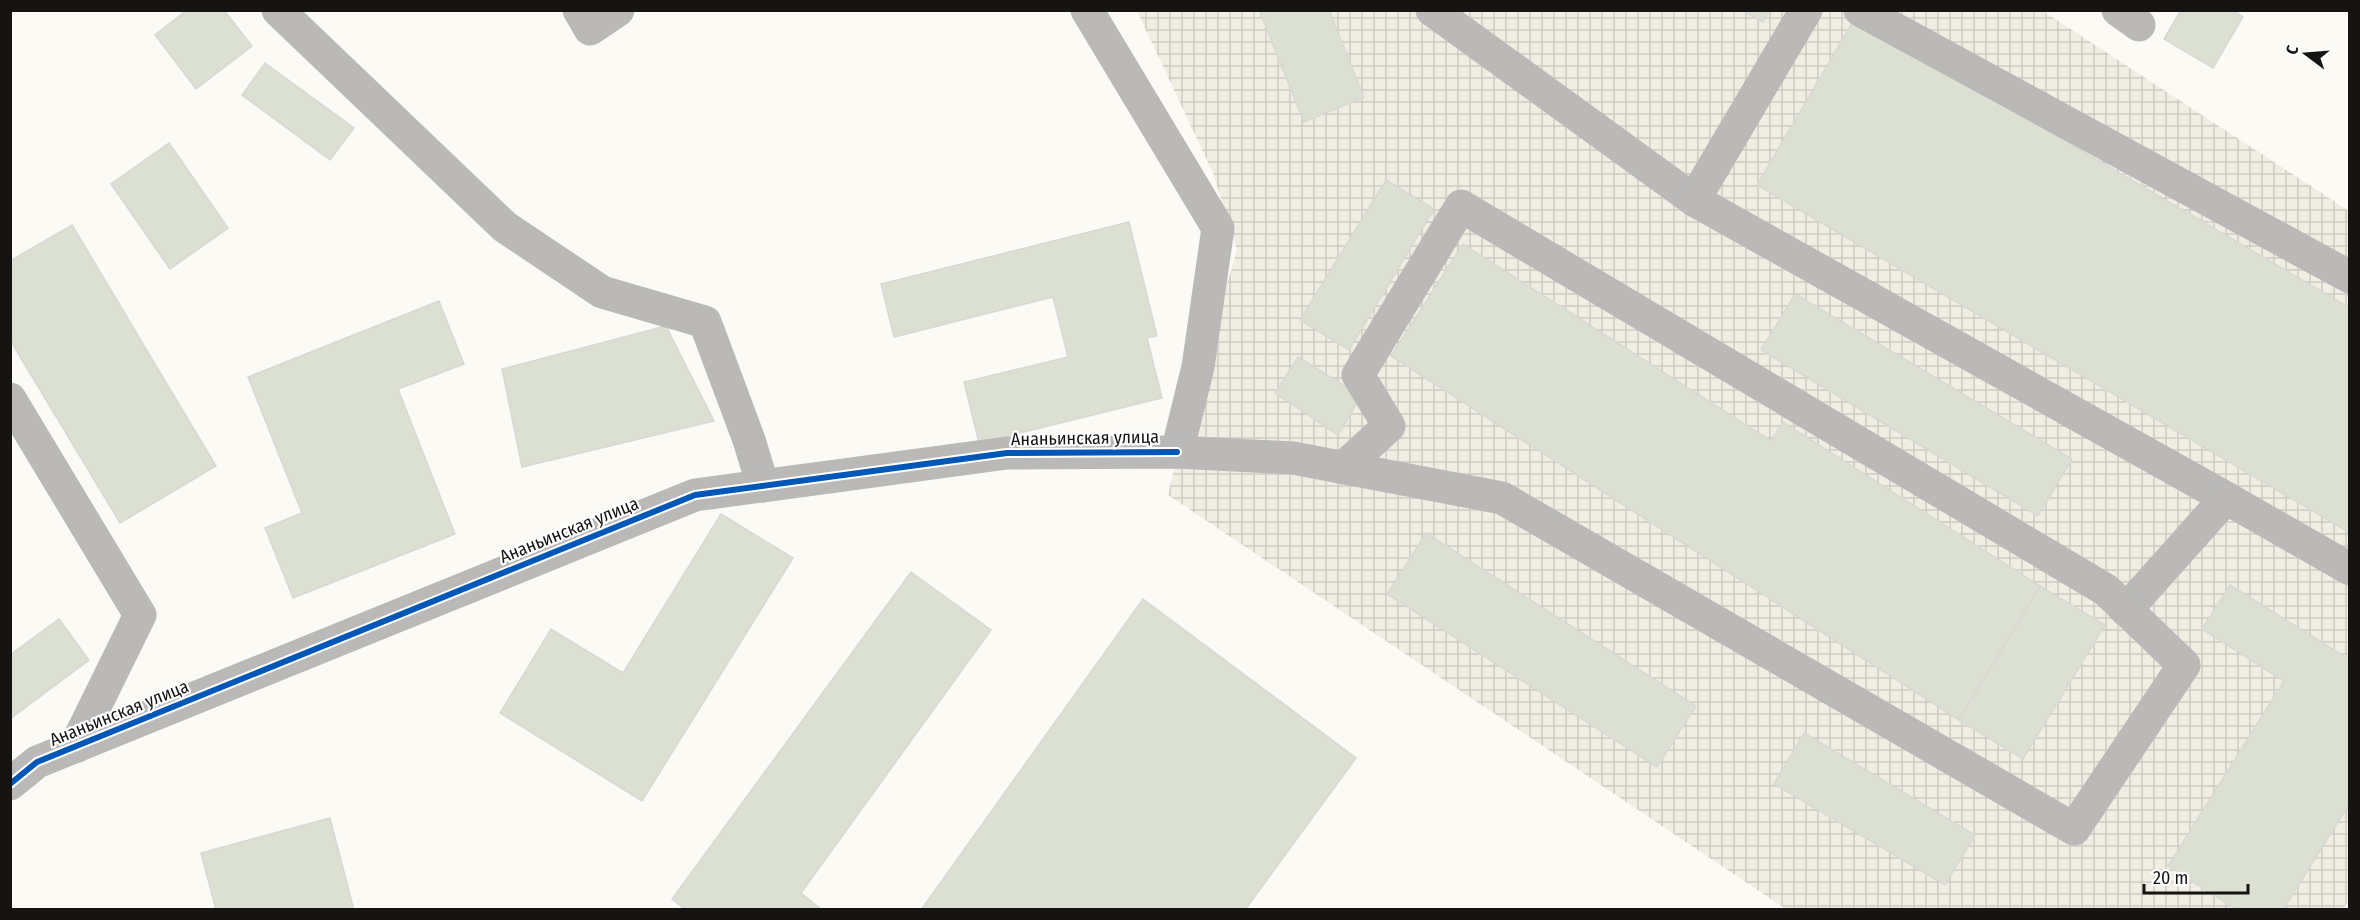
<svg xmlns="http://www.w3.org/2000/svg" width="2360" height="920" font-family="'Fira Sans Condensed',sans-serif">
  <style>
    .industrial { fill: url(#industrial-grid) }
    .building { fill: #dbe0d2; stroke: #d8d8d5; stroke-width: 1.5 }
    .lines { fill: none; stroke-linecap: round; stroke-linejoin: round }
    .minor { stroke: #bab9b8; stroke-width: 33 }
    .cycleway-casing { stroke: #fff; stroke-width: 10 }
    .cycleway { stroke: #0057b8; stroke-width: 6 }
    .labels { text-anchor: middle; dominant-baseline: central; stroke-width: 4.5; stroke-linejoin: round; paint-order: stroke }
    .street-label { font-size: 18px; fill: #151412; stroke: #fff }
  </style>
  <defs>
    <pattern id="industrial-grid" width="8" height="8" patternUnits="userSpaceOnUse" patternTransform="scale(1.5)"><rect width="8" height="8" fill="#f0eee3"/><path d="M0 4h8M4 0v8" fill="none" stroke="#cdcbc2"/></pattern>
  </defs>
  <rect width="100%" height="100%" fill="#fbfaf5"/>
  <polygon class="industrial" points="1137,11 2043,11 2349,211 2350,900 2343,909 1786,909 1168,495 1178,452 1237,250 1213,173"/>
  <g class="building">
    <polygon points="187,10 224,10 252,46 196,89 155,35"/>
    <polygon points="1259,10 1329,10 1364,97 1304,122"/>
    <polygon points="1741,10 1769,10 1763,22"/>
    <polygon points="2181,10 2233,10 2243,17 2213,68 2164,39"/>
    <polygon points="1855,18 2350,308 2350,533 1757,185"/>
    <polygon points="265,63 354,128 330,160 242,95"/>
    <polygon points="169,143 228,228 170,269 111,184"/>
    <polygon points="1386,180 1434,209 1349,350 1300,320"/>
    <polygon points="1129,222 1157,336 1147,338 1162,398 979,443 964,382 1068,357 1053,297 894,337 881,284"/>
    <polygon points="72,225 216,466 120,523 10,340 10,261"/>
    <polygon points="1463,244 1771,441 1783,422 2040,586 1959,720 1391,356"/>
    <polygon points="1795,294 2072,459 2038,516 1761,350"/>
    <polygon points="439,301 464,364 398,389 455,534 293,598 265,528 302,513 248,377"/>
    <polygon points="666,326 714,421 522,467 502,369"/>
    <polygon points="1298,357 1361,396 1338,435 1275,393"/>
    <polygon points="721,514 793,558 642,801 500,713 551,629 623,673"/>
    <polygon points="1426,533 1696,706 1657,767 1387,594"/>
    <polygon points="911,572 991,630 801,893 822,910 686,910 672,899"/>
    <polygon points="2230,585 2350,660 2350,803 2283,910 2237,910 2168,866 2284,681 2202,629"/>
    <polygon points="2040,586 2105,625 2023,759 1959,720"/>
    <polygon points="1143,599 1356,758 1245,910 921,910"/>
    <polygon points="59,619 89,660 10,719 10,655"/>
    <polygon points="1804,733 1975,835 1945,885 1774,784"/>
    <polygon points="330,818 354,910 216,910 201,853"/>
  </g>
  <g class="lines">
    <g class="minor">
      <polyline points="278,10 505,227 602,292 705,322 749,440 763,486"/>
      <polyline points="579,10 590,29 618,10"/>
      <polyline points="1087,10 1218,228 1198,367 1177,452"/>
      <polyline points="1432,10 1694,200"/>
      <polyline points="1806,10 1694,200 2226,498"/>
      <polyline points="1860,10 2350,277"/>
      <polyline points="2118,10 2139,25"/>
      <polyline points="10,399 140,615 75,747"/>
      <polyline points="2126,610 2226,498 2350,569"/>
      <polyline points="10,784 37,762 695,495 1007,453 1177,452 1293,458 1502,498 2074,829 2184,665 2106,590 1461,206 1358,375 1389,426 1343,468"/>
    </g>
    <g class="cycleway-casing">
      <polyline id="cycleway" points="10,784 37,762 695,495 1007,453 1177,452"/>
    </g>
    <use href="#cycleway" class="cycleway"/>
  </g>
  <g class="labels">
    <g class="street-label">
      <text transform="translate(1085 438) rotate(-1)">Ананьинская улица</text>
      <text transform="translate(569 530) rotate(-22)">Ананьинская улица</text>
      <text transform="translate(119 713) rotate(-22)">Ананьинская улица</text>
    </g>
  </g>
  <rect width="2360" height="920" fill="none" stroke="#151412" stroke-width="24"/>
  <g transform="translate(2306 54) rotate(286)" stroke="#ffffff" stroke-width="4.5" paint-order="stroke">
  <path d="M0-4.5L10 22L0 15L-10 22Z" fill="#151412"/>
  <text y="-9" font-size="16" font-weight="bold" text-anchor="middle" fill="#151412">С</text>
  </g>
  <path d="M2144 884v9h104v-9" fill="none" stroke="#151412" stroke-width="3"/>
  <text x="2153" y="884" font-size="18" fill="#151412" stroke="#ffffff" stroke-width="4.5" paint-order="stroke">20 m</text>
</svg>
